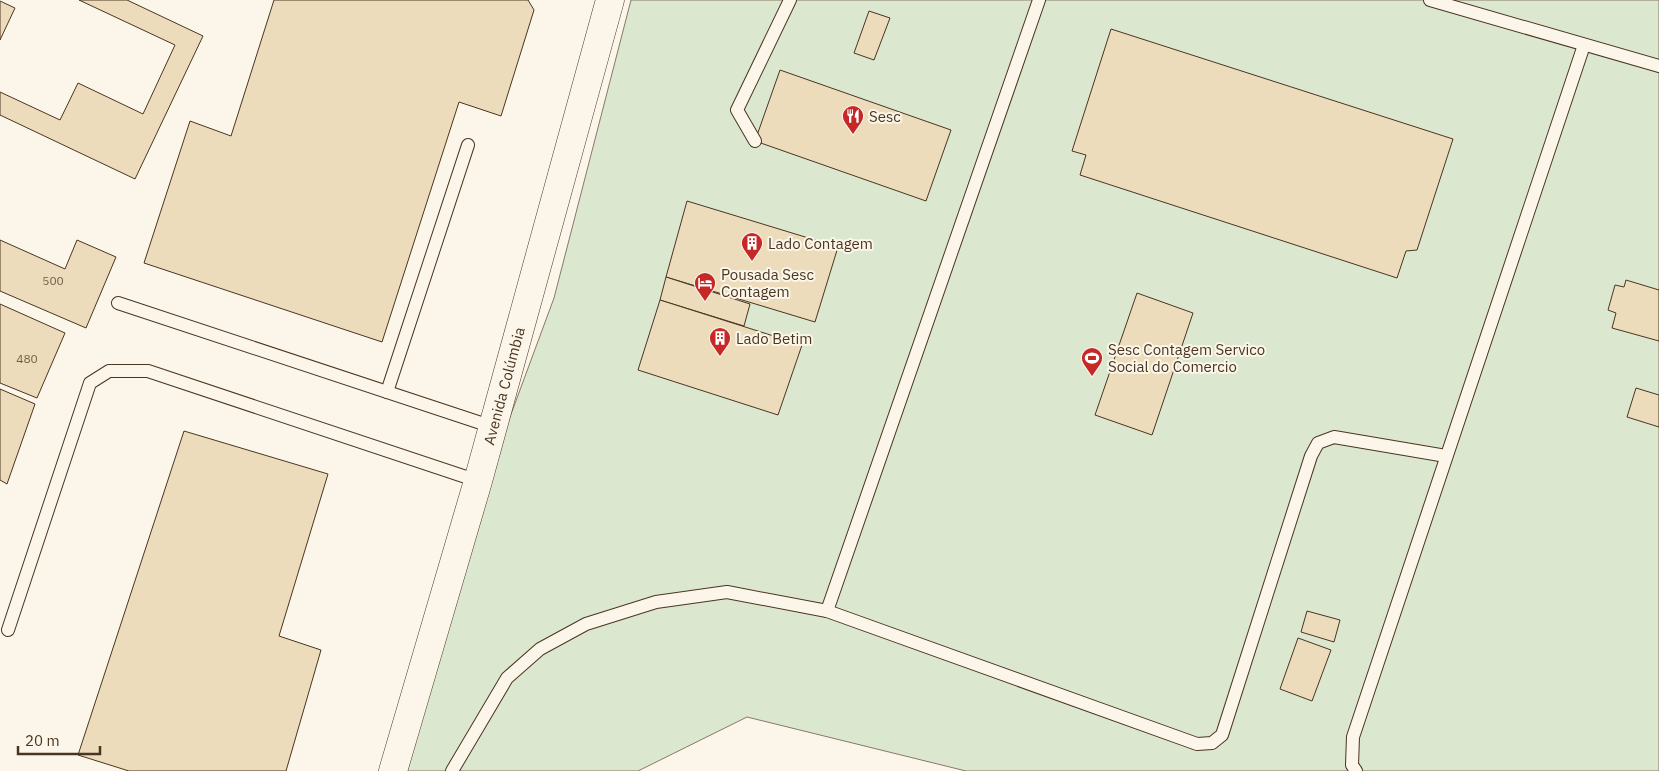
<svg xmlns="http://www.w3.org/2000/svg" width="1659" height="771" font-family="'IBM Plex Sans',sans-serif">
  <style>
    .green { fill: #dce7d0; stroke: #887966 }
    .building { fill: #ecdcbc; stroke: #4a3520 }
    .lines { fill: none; stroke-linecap: round; stroke-linejoin: round }
    .service-casing { stroke: #4a3520; stroke-width: 14 }
    .tertiary-casing { stroke: #4a3520; stroke-width: 29 }
    .service { stroke: #fbf6e9; stroke-width: 12 }
    .tertiary { stroke: #fbf6e9; stroke-width: 28 }
    .labels { text-anchor: middle; dominant-baseline: central; stroke-width: 4; stroke-linejoin: round; paint-order: stroke }
    .number-label { font-size: 12px; fill: #725f47 }
    .poi-label { font-size: 15px; fill: #4a3520; stroke: #fbf6e9; text-anchor: start }
    .street-label { font-size: 15px; fill: #4a3520; stroke: #fbf6e9 }
  </style>
  <rect width="100%" height="100%" fill="#fbf6e9"/>
  <polygon class="green" points="631,0 1659,0 1659,771 966,771 747,717 638,771 379,771 554,298"/>
  <g class="building">
    <polygon points="79,0 127,0 203,36 135,179 0,115 0,92 60,120 78,83 143,114 175,45"/>
    <polygon points="274,0 528,0 534,10 501,116 459,102 382,342 144,263 190,121 231,136"/>
    <polygon points="0,1 15,8 0,40"/>
    <polygon points="869,11 890,18 874,60 854,53"/>
    <polygon points="1111,29 1453,139 1417,250 1406,251 1397,278 1080,175 1086,155 1072,151"/>
    <polygon points="780,70 951,130 926,201 755,141"/>
    <polygon points="687,201 838,247 815,322 666,277"/>
    <polygon points="0,240 65,269 77,240 116,257 86,328 0,291"/>
    <polygon points="666,277 750,304 744,326 660,300"/>
    <polygon points="1626,280 1659,290 1659,341 1612,328 1616,313 1608,310 1615,285 1624,287"/>
    <polygon points="1137,293 1193,313 1152,435 1095,415"/>
    <polygon points="660,300 802,345 778,415 638,370"/>
    <polygon points="0,304 65,333 37,398 0,383"/>
    <polygon points="1636,388 1659,395 1659,427 1627,417"/>
    <polygon points="0,389 35,404 7,484 0,480"/>
    <polygon points="184,431 328,474 279,636 321,650 286,771 129,771 78,755"/>
    <polygon points="1307,611 1340,620 1334,642 1301,632"/>
    <polygon points="1298,638 1331,650 1312,701 1280,689"/>
  </g>
  <g class="lines">
    <g class="service-casing">
      <g id="service">
        <polyline points="1430,0 1659,66"/>
        <polyline points="755,141 737,110 790,0"/>
        <polyline points="118,303 493,427"/>
        <polyline points="387,392 468,145"/>
        <polyline points="827,611 1197,744 1212,743 1222,735 1311,456 1318,443 1334,437 1446,456"/>
        <polyline points="8,630 90,383 109,371 148,371 478,481"/>
        <polyline points="452,771 507,678 540,649 586,624 656,602 727,592 827,611 1039,0"/>
        <polyline points="1356,771 1352,765 1353,737 1584,45"/>
      </g>
    </g>
    <g class="tertiary-casing">
      <polyline id="tertiary" points="393,771 478,481 610,0"/>
    </g>
    <use href="#service" class="service"/>
    <use href="#tertiary" class="tertiary"/>
  </g>
  <defs>
    <g id="restaurant-pin" transform="scale(1.125)"><path d="M0 17L-7.5 6A9.5 9.5 0 1 1 7.5 6Z" fill="#c62828" stroke="#fbf6e9"/><path d="M-5-6h1v4h1v-4h1v4h1v-4h1v5L-1.5 .5V6h-2V.5L-5-1ZM5-6V6H3V1.5H1.5Q1.5-4 5-6Z" fill="#fff"/></g>
    <g id="building-pin" transform="scale(1.125)"><path d="M0 17L-7.5 6A9.5 9.5 0 1 1 7.5 6Z" fill="#c62828" stroke="#fbf6e9"/><path d="M-4-6H4V6H1V3H-1V6H-4ZM-2.5-4.3h1.7v1.8h-1.7ZM.8-4.3h1.7v1.8H.8ZM-2.5-1h1.7V.8h-1.7ZM.8-1h1.7V.8H.8Z" fill="#fff"/></g>
    <g id="hotel-pin" transform="scale(1.125)"><path d="M0 17L-7.5 6A9.5 9.5 0 1 1 7.5 6Z" fill="#c62828" stroke="#fbf6e9"/><path d="M-6-4.5h1.5V1H6V5H4.5V3h-9V5H-6ZM-4 0a1.8 1.8 0 1 1 3.6 0ZM.5 0V-2.5h3Q6-2.5 6 0Z" fill="#fff"/></g>
    <g id="stadium-pin" transform="scale(1.125)"><path d="M0 17L-7.5 6A9.5 9.5 0 1 1 7.5 6Z" fill="#c62828" stroke="#fbf6e9"/><path d="M0-5a6.5 5 0 1 0 0 10a6.5 5 0 1 0 0-10ZM-3.5-1.8h7v3.6h-7Z" fill="#fff"/></g>
  </defs>
  <g fill-rule="evenodd">
    <use href="#restaurant-pin" x="853" y="116"/>
    <use href="#building-pin" x="752" y="243"/>
    <use href="#hotel-pin" x="705" y="283"/>
    <use href="#building-pin" x="720" y="338"/>
    <use href="#stadium-pin" x="1092" y="358"/>
  </g>
  <g class="labels">
    <g class="number-label">
      <text x="53" y="280">500</text>
      <text x="27" y="358">480</text>
    </g>
    <g class="poi-label">
      <text x="869" y="116">Sesc</text>
      <text x="768" y="243">Lado Contagem</text>
      <text x="721" y="274">Pousada Sesc<tspan x="721" dy="17">Contagem</tspan></text>
      <text x="736" y="338">Lado Betim</text>
      <text x="1108" y="349">Sesc Contagem Servico<tspan x="1108" dy="17">Social do Comercio</tspan></text>
    </g>
    <g class="street-label">
      <text transform="translate(504 386) rotate(-75)">Avenida Colúmbia</text>
    </g>
  </g>
  <path d="M18 746v8h82v-8" fill="none" stroke="#4a3520" stroke-width="2.5"/>
  <text x="25" y="746" font-size="15" fill="#4a3520" stroke="#fbf6e9" stroke-width="4" paint-order="stroke">20 m</text>
</svg>
